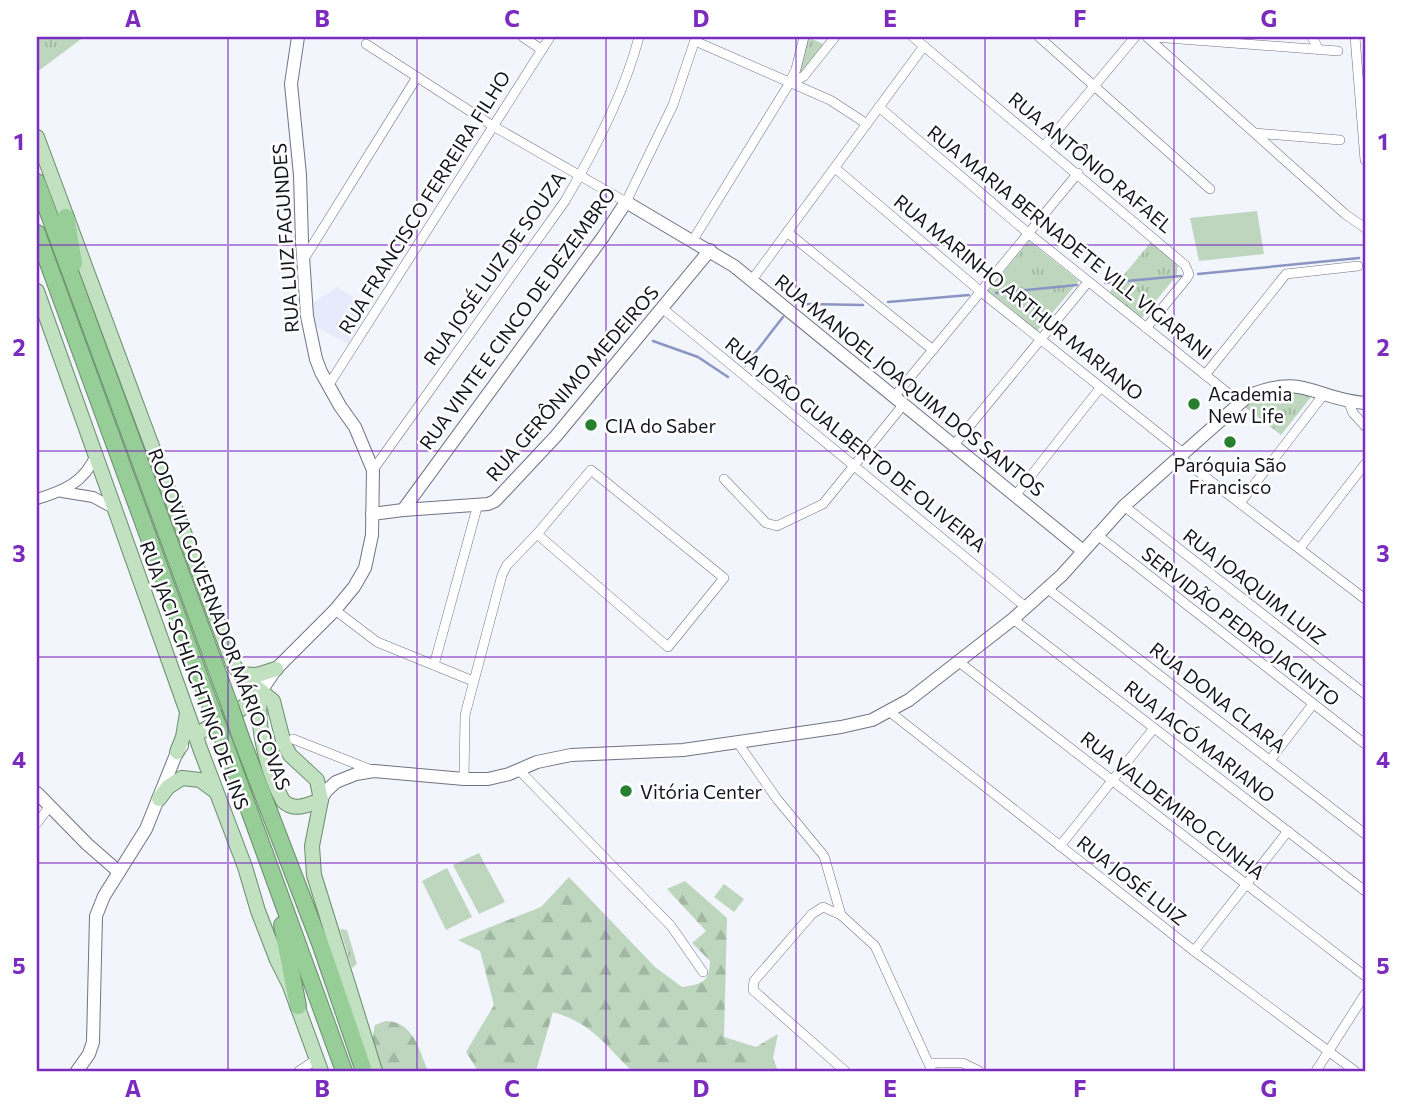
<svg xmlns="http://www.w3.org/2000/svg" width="1402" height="1108" font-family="Commissioner,sans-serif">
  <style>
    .built { fill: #e6eafa }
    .grass { fill: url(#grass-tufts) }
    .forest { fill: url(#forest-firs) }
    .garden { fill: #bdd6bd }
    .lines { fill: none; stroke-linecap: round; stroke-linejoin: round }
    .stream { stroke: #8b95c3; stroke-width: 2.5 }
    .minor-casing { stroke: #6f7384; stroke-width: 10 }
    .tertiary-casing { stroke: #6f7384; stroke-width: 12 }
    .secondary-casing { stroke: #6f7384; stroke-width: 14 }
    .primary-casing { stroke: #6a8d6c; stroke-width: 16 }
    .motorway-casing { stroke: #6a8d6c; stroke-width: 18 }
    .minor { stroke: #fff; stroke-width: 9 }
    .tertiary { stroke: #fff; stroke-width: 10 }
    .secondary { stroke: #fff; stroke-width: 12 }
    .primary { stroke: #c1e1c1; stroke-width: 14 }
    .motorway { stroke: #97cd97; stroke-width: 16 }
    .motorway-bridge-casing { stroke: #6a8d6c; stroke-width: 18; stroke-linecap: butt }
    .motorway-bridge { stroke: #97cd97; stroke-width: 16 }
    .grid { fill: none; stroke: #7b2cbf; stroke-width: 2; stroke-opacity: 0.55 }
    .poi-dot { fill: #278030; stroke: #fff; stroke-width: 2.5 }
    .labels { text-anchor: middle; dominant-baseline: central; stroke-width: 5; stroke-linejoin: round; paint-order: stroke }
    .street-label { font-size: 19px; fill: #15161d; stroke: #fff }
    .poi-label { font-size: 19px; fill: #15161d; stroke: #fff; text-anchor: start }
    .neatline { fill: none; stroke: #7b2cbf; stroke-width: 2.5 }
    .grid-label { font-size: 23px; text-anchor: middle; font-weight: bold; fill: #7b2cbf }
  </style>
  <defs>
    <pattern id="grass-tufts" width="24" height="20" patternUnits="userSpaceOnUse" patternTransform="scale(1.75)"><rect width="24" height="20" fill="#bdd6bd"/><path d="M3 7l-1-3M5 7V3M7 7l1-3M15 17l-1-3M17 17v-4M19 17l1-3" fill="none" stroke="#a2b7a2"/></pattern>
    <pattern id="forest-firs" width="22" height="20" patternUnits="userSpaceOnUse" patternTransform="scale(1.75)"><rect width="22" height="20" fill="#bdd6bd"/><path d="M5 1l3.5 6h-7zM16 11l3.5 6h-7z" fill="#a2b7a2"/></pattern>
  </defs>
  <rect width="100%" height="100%" fill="#f3f5fd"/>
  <polygon class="built" points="337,287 369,307 348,344 315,326 310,311 313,303"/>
  <g class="grass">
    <polygon points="37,37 84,37 37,72"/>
    <polygon points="808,37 823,44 804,71 799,73"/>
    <polygon points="1029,241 1079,281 1037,331 988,291"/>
    <polygon points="1151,242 1178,263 1177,275 1141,319 1109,293"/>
    <polygon points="1282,391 1300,393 1311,397 1281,435 1245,407 1260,397"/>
    <polygon points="340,929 347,930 357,964 352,968"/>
  </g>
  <g class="forest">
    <path d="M569,877L655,967L682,987C702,984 709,983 710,961L692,943L706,931L667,889L685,881L727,918L724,1037L756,1047L778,1034L773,1058L778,1071H632C604,1044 593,1024 553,1012L536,1071H478L466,1052L494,1005L480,951L458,940L541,907Z"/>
    <path d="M386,1021C414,1022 419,1050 428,1071H382C375,1054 370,1043 375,1025Z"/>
  </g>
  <g class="garden">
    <polygon points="1257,211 1264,254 1199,261 1190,218"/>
    <polygon points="479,853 505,902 479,914 453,865"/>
    <polygon points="447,868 472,917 446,930 422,881"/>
    <polygon points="724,884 744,899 734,912 714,897"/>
  </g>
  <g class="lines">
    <g class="stream">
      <polyline points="1198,274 1359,258"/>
      <polyline points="1105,283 1181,276"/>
      <polyline points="996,293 1077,285"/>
      <polyline points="888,302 969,295"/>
      <polyline points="805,304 863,305"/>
      <polyline points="653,341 698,357 728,377"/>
      <polyline points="745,366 783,317"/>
    </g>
    <g class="minor-casing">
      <g id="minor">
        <polyline points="523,37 542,50"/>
        <polyline points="913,37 1185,265 1189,274 1187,278 1146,328"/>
        <polyline points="1039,37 1210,189"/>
        <polyline points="1147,37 1345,214 1365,228"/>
        <polyline points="1154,37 1338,51"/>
        <polyline points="1312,37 1319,50"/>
        <polyline points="1355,37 1365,160"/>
        <polyline points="695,41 830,100 867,124"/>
        <polyline points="366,44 493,126 626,202 673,105 696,37"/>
        <polyline points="789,84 796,69 804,37"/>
        <polyline points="879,107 1028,233 1239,402"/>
        <polyline points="1255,133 1340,140"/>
        <polyline points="1045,145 1135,37"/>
        <polyline points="835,168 980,291 1182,452"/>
        <polyline points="787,232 933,350"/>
        <polyline points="693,240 789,84 804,76 835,37"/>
        <polyline points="304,259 417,77"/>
        <polyline points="752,280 924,46"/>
        <polyline points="662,308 1027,608"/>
        <polyline points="1205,375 1286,274 1358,266"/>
        <polyline points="328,386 550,37"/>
        <polyline points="894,397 1078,173"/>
        <polyline points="1348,401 1353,413 1365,426"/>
        <polyline points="953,446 1088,282"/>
        <polyline points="1178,456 1365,599"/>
        <path d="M373,470L565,201C595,150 624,94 639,37"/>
        <polyline points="724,479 766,523 777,526 823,504 903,405"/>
        <polyline points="1015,496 1100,388"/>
        <polyline points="1240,503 1324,394"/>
        <polyline points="1124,506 1365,694"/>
        <polyline points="1096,534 1365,744"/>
        <polyline points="1300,548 1365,464"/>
        <polyline points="1048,589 1365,834"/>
        <polyline points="335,610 377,642 473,681"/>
        <polyline points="1013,619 1365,891"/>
        <polyline points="959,662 1365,976"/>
        <polyline points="434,665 478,504"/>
        <polyline points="890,712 1194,951 1355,1071"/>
        <polyline points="293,739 374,771"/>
        <polyline points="738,743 777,799 824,856 841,915"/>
        <polyline points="1271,759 1313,704"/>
        <polyline points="519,770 671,926 703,972"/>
        <polyline points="464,779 465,715 502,575 507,565 537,534 591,470 724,578 668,647 537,534"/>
        <polyline points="37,823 50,806"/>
        <polyline points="1060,846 1154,728"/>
        <polyline points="1194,951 1288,831"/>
        <polyline points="929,1063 963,1063 979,1071"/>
        <polyline points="299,1071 317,1059"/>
        <polyline points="845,1071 753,990 754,981 812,914 823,907 841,915 875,946 932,1071"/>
        <polyline points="1316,1071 1365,994"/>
      </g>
    </g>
    <g class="tertiary-casing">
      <g id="tertiary">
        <polyline points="62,492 93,497 115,509"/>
        <path d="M37,499C63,491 84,483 96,455"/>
      </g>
    </g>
    <g class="secondary-casing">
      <g id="secondary">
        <polyline points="403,510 488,504 495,501 556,436 710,250"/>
        <polyline points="372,514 403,510 603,237 626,202 734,266 1083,551"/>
        <polyline points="261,691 276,669 335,610 354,587 365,568 372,535 373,470 355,427 340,406 321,372 316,359 307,316 302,242 300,175 291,84 298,37"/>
        <polyline points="37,793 87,844 119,872"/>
        <path d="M321,800L326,791L336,782L356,774L374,771L464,779H488L509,774L537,762L571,755L683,750L841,727L872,720L909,700L1013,619L1062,575L1124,506L1248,396C1305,372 1313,399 1365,403"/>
        <polyline points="77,1071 89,1054 93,1042 96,916 104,896 146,829 177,752 182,746"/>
      </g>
    </g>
    <g class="primary-casing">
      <g id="primary">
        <polyline points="37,137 233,664 240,674 273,701 284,744 290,755 317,780 321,800 312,846 314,875 375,1071"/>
        <polyline points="37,291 201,751 245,867 258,911 277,960 290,986 321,1071"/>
        <polyline points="240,674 257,675 276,669"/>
        <path d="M261,691C255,724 267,771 283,801C295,812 307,805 321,800"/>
        <polyline points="195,735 241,709 261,691"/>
        <polyline points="177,752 183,737 187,713"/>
        <polyline points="159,799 168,787 182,778 200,780 215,791"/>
      </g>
    </g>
    <g class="motorway-casing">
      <g id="motorway">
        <polyline points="37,182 230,706"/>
        <polyline points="66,217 74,263"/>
        <polyline points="37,233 213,713"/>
        <polyline points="241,738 321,946 364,1071"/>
        <polyline points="225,744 344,1071"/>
        <polyline points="282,925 298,1006"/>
      </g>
    </g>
    <use href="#minor" class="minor"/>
    <use href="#tertiary" class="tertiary"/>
    <use href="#secondary" class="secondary"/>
    <use href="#primary" class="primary"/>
    <use href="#motorway" class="motorway"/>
    <g class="motorway-bridge-casing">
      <g id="motorway-bridge">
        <polyline points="230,706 241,738"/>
        <polyline points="213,713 225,744"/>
      </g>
    </g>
    <use href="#motorway-bridge" class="motorway-bridge"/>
  </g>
  <path class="grid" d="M228,37V1071M417,37V1071M606,37V1071M796,37V1071M985,37V1071M1174,37V1071M37,245H1365M37,451H1365M37,657H1365M37,863H1365"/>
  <g class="poi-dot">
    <circle cx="1194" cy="404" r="7"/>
    <circle cx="591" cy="425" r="7"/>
    <circle cx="1230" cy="442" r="7"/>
    <circle cx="626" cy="791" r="7"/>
  </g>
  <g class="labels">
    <g class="street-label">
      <text transform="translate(1091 162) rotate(40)">RUA ANTÔNIO RAFAEL</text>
      <text transform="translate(424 202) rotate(-58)">RUA FRANCISCO FERREIRA FILHO</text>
      <text transform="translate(285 238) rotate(-94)">RUA LUIZ FAGUNDES</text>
      <text transform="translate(1070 242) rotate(39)">RUA MARIA BERNADETE VILL VIGARANI</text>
      <text transform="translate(494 268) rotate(-55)">RUA JOSÉ LUIZ DE SOUZA</text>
      <text transform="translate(1019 297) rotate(39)">RUA MARINHO ARTHUR MARIANO</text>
      <text transform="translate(517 318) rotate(-54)">RUA VINTE E CINCO DE DEZEMBRO</text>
      <text transform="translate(572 383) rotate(-49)">RUA GERÔNIMO MEDEIROS</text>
      <text transform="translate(910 385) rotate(39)">RUA MANOEL JOAQUIM DOS SANTOS</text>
      <text transform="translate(856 444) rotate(39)">RUA JOÃO GUALBERTO DE OLIVEIRA</text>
      <text transform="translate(1255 586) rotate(38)">RUA JOAQUIM LUIZ</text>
      <text transform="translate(220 619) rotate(69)">RODOVIA GOVERNADOR MÁRIO COVAS</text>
      <text transform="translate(1241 626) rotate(38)">SERVIDÃO PEDRO JACINTO</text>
      <text transform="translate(195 675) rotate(70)">RUA JACI SCHLICHTING DE LINS</text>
      <text transform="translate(1218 697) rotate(38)">RUA DONA CLARA</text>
      <text transform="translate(1200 741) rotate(38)">RUA JACÓ MARIANO</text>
      <text transform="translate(1173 805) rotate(38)">RUA VALDEMIRO CUNHA</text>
      <text transform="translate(1132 880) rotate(38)">RUA JOSÉ LUIZ</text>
    </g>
    <g class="poi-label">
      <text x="1208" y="393">Academia<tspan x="1208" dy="22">New Life</tspan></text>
      <text x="605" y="425">CIA do Saber</text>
      <text x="1230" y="464" text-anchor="middle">Paróquia São<tspan x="1230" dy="22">Francisco</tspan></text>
      <text x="640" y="791">Vitória Center</text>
    </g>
  </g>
  <rect width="1402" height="1108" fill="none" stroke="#ffffff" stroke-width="77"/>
  <rect x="38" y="38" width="1326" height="1032" class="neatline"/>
  <g class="grid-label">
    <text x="133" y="27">A</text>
    <text x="322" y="27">B</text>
    <text x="512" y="27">C</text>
    <text x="701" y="27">D</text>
    <text x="890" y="27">E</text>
    <text x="1080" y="27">F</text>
    <text x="1269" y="27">G</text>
    <text x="19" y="150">1</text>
    <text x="1383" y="150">1</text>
    <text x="19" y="356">2</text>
    <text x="1383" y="356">2</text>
    <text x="19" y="562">3</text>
    <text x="1383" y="562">3</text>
    <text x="19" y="768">4</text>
    <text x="1383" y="768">4</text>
    <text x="19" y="974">5</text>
    <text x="1383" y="974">5</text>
    <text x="133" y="1097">A</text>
    <text x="322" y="1097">B</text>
    <text x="512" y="1097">C</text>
    <text x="701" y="1097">D</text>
    <text x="890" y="1097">E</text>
    <text x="1080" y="1097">F</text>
    <text x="1269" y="1097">G</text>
  </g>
</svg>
